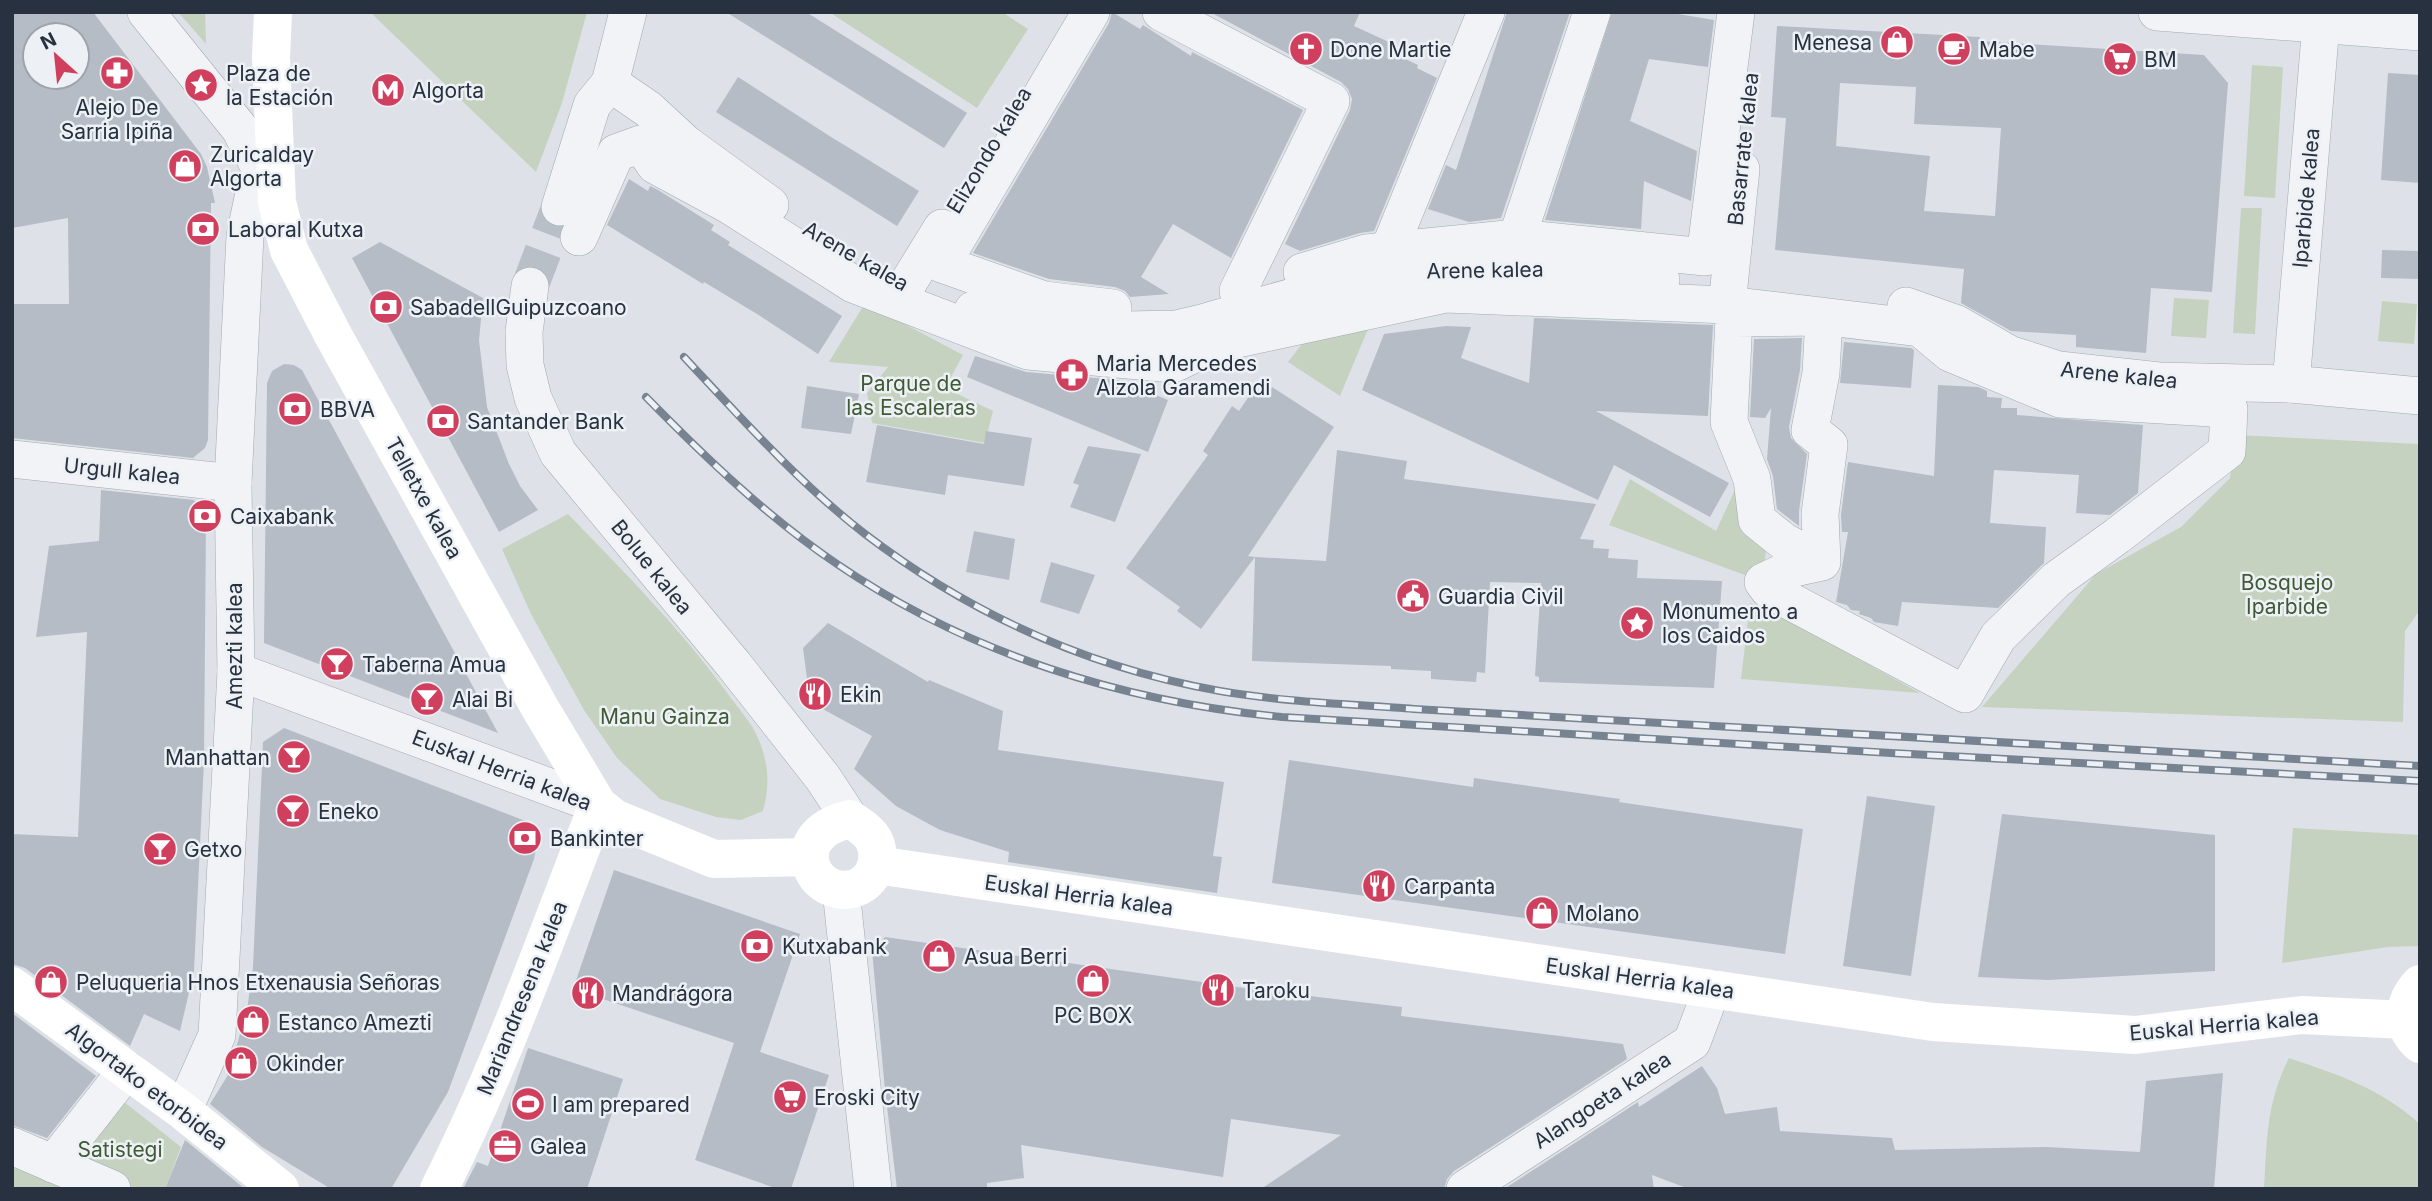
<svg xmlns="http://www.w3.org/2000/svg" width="2432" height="1201" font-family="Inter,sans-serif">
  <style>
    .green { fill: #c5d2bf }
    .building { fill: #b5bcc5; fill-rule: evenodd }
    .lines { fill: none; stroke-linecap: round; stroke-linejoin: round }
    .street-tunnel { stroke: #b9bfc6; stroke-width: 37; stroke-dasharray: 37 18; stroke-linecap: butt }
    .street-casing { stroke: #a3a9b2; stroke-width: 38 }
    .street { stroke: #f1f3f6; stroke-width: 37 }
    .secondary { stroke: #fff; stroke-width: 38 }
    .rail-casing { stroke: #778391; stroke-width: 8 }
    .rail { stroke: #edf1f5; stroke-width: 5; stroke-dasharray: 16; stroke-linecap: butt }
    .labels { text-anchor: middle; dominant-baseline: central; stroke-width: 5; stroke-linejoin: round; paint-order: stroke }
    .poi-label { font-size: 21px; fill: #27313f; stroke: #edf1f5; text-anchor: start }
    .street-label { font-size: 21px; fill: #27313f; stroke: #edf1f5 }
    .park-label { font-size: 21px; fill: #3e5b34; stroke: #edf1f5 }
  </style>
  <rect width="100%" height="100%" fill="#dee2e8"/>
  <g class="green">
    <polygon points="178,12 205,12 206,44"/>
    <polygon points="370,12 587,12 562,103 536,172"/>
    <polygon points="829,12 1002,12 1028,29 977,108"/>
    <polygon points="2252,65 2283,67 2275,198 2244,196"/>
    <polygon points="2241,208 2262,208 2255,334 2233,333"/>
    <polygon points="2174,298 2209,300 2206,338 2171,336"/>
    <polygon points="2382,301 2417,304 2414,344 2378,341"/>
    <polygon points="865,303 963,355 945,388 993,411 985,443 872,423 867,393 888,367 829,362"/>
    <polygon points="1373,317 1340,396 1288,362 1308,336"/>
    <polygon points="2236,435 2420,444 2420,610 2405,631 2403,722 1982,707 2096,574 2181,527 2230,478"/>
    <polygon points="1630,479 1716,531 1739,481 1768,538 1763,572 1753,578 1609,525"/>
    <path d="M568,514C624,572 681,629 728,694C738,708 752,723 758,738C769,763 770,786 763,811L741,820L716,817L660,799L617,758L584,710L531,614L502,549Z"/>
    <polygon points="1750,603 1779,615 1920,693 1741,679"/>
    <polygon points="2293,828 2420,835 2420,946 2388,947 2282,963"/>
    <path d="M2289,1058C2339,1075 2380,1088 2420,1124V1189H2264C2267,1140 2266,1103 2289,1058Z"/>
    <polygon points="114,1094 181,1147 165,1189 12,1189 12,1160 62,1153"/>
  </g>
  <g class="building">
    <path d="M12,12H93L201,154L207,167L215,203H211L208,440L205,448L193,458L12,438V304H69L68,218L12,228ZM35,35H77V77H35Z"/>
    <polygon points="726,12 806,12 967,113 944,148"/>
    <polygon points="1112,12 1140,29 1143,25 1191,56 1192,52 1303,110 1231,258 1173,224 1141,277 1169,294 1130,297 1125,291 1115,287 1049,279 973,253 1109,23"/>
    <polygon points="1210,12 1360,12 1354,26 1404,49 1401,57 1418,65 1417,68 1437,78 1374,231 1360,233 1300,251 1285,244 1350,110 1352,99 1348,89 1341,82"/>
    <polygon points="1507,12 1570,12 1501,218 1469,222 1428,209 1446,165 1456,170"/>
    <polygon points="1612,12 1666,12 1714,20 1708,67 1649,59 1630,121 1697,151 1691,201 1644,181 1641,229 1545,220"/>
    <path d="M1777,26L1980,37V41L2204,55L2228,83L2212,292L2151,288L2146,353L2076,347V335L2011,331L1961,303L1964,269L1775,250L1786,118L1771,117ZM1840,83L1916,87L1914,124L2001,128L1995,216L1924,211L1930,156L1836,146Z"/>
    <polygon points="2388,73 2420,75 2420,183 2381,180"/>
    <polygon points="738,77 828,135 919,191 897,226 716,112"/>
    <polygon points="629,179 648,191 650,186 658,190 714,225 711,230 730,242 728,245 842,316 818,354 757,314 704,282 703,284 607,225"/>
    <polygon points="380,242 483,298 479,340 487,407 509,464 520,486 538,510 499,532 352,258"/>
    <polygon points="2382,250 2420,251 2420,279 2381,278"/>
    <polygon points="1534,318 1713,325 1708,416 1596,411 1729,483 1710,517 1614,465 1598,500 1362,390 1384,334 1446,326 1471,327 1461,358 1529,383"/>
    <polygon points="1802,338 1800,370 1789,427 1791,438 1807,454 1799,511 1799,526 1777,509 1773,476 1767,459 1771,408 1765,418 1750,417 1754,339"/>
    <polygon points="1844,342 1911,348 1914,350 1911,388 1840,383"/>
    <polygon points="975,356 1026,372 1118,380 1168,400 1148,452 967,377"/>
    <polygon points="284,364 294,365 302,370 498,733 264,643 267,383 272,371"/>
    <polygon points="1938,385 1978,387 1987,391 1987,397 2002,398 2001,408 2017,408 2017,415 2143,425 2138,493 2110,515 2076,513 2079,475 1994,470 1990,523 2046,527 2044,563 1998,608 1902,602 1898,626 1874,622 1871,618 1859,614 1860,611 1851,610 1847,605 1836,602 1848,532 1842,532 1841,515 1848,462 1934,476"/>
    <polygon points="807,386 859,394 851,434 801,428"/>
    <polygon points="1272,387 1334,427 1248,556 1255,557 1201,629 1177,611 1180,607 1126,568 1208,455 1203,451 1232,406 1239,411 1253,390 1265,398"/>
    <polygon points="877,425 984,444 986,431 1032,438 1024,486 948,475 945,495 866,482"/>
    <polygon points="1088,446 1141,454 1115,522 1070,507 1079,485 1073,483"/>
    <polygon points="1337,450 1407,461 1404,479 1596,504 1580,539 1594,540 1593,548 1609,549 1608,558 1638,560 1637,578 1722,581 1714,688 1539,682 1539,677 1535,676 1541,583 1490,582 1485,673 1477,672 1476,682 1431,679 1431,671 1391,669 1391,666 1252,661 1255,557 1326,561"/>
    <polygon points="101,490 194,500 204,510 206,517 204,761 194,971 180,1031 144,1014 130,1046 25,968 12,964 12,834 78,837 87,632 36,637 49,546 99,541"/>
    <polygon points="974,531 1015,539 1009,580 966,572"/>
    <polygon points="1051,562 1095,575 1079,614 1040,602"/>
    <polygon points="828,623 928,682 929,680 1003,711 998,750 1224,782 1213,856 1222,857 1217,893 1008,862 1009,852 940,830 896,806 854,769 872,736 810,702 803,648"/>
    <polygon points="284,728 528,822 537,844 534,859 448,1092 391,1189 331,1189 262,1147 210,1104 228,1075 247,1010 253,967 263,742"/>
    <polygon points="1289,760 1473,787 1474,778 1620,799 1619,802 1803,829 1785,954 1272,883"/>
    <polygon points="1867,796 1935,806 1911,976 1843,966"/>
    <polygon points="2002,814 2215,835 2215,971 2048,980 1978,977"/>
    <polygon points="614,870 800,934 760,1052 829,1075 791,1189 778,1189 695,1160 734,1043 573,989"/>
    <polygon points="885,937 1251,989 1402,1007 1401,1016 1623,1044 1627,1059 1454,1171 1447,1179 1444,1189 1261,1189 1341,1135 1231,1119 1223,1177 1021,1145 1024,1178 987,1183 987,1189 897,1189 885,1090 872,950"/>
    <polygon points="12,1013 96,1076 47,1138 12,1125"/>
    <polygon points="528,1048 623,1079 587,1189 463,1189 477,1162 488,1166"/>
    <polygon points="1702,1066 1717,1088 1725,1114 1777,1107 1780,1131 1892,1138 1895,1150 2046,1147 2140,1152 2146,1081 2223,1073 2214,1189 1689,1189 1652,1175 1654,1189 1504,1189 1638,1102 1639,1107"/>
    <polygon points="185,1140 245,1189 165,1189"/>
  </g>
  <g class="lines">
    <polyline class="street-tunnel" points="530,286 560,207"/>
    <g class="street-casing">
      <g id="street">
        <polyline points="146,12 240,129 277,202"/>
        <polyline points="1091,12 942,264 1044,300 1113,308"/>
        <polyline points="1161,12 1331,101 1238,291"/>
        <polyline points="2157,12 2420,32"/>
        <polyline points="610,83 648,109 686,144 770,205"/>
        <polyline points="560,207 592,105 610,83 628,12"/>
        <polyline points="579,237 616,153 641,144 655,165 729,205 853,284 1028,351 1173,364 1215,344 1446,294 1728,305 1920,328 1950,353 2060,399 2229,409 2227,451 2117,536 2056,580 1998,637 1965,694 1769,590 1763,582 1790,569 1822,562 1820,514 1829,445 1810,430 1821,373 1824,317 1734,318 1729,422 1752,479 1757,520 1783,541 1822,562"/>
        <polyline points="1517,238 1592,12"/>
        <polyline points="1389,250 1486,12"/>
        <polyline points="1302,272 1366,253 1517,238 1705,257 1736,12"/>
        <polyline points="530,286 524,332 525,365 533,398 558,453 734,665 823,778 850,819"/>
        <polyline points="1729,286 1741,169"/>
        <polyline points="905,288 942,228"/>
        <polyline points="1906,306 1957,324 2009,354 2059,370 2159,381 2291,384 2420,396"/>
        <polyline points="973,310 1047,327 1126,330 1176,329 1202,323 1313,291 1433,268 1512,266 1661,280"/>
        <polyline points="2291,384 2322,12"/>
        <polyline points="12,459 233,483"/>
        <polyline points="236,671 598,805"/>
        <polyline points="841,890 873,1189"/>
        <polyline points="183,1111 217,1035 236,671 233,483 245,236 253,198 277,202"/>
        <polyline points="12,1146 112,1189"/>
        <polyline points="53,1164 127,1070"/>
        <polyline points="1465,1189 1692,1042 1712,989"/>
      </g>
    </g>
    <use href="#street" class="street"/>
    <g class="secondary">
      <polyline points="273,12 271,57 277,202 289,250 333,335 540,708 598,805 614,818 714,859 810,857"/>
      <path d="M850,819C866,829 880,839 877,860C876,871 869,881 860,886C817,907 777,836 850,819Z"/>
      <polyline points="877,865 1933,1022 2135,1035 2302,1015 2406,1020"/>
      <path d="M2420,984C2403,1002 2400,1026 2420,1044"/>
      <polyline points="12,986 183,1111 280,1189"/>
      <path d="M439,1189C502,1065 547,934 598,805"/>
    </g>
    <g class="rail-casing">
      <g id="rail">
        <path d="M684,357C741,418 799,483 865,534C970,614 1090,668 1220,691C1284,702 1350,704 1414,709L2420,766"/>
        <path d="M646,397C705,457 766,516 837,564C969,654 1124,702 1282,717L1891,753L2420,781"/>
      </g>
    </g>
    <use href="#rail" class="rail"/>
  </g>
  <defs>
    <g id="shop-disc" transform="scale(1.75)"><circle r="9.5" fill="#d0405e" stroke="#edf1f5"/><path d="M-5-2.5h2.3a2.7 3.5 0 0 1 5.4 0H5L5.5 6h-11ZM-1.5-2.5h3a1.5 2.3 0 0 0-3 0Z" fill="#fff"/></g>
    <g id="church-disc" transform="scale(1.75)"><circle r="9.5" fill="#d0405e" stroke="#edf1f5"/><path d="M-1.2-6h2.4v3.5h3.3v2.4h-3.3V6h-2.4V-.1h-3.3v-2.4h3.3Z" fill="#fff"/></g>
    <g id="cafe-disc" transform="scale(1.75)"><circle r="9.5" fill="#d0405e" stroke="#edf1f5"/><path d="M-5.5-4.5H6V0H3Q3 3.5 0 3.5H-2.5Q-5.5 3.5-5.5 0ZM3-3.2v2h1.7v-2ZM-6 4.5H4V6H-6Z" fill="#fff"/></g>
    <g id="supermarket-disc" transform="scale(1.75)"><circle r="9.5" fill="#d0405e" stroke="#edf1f5"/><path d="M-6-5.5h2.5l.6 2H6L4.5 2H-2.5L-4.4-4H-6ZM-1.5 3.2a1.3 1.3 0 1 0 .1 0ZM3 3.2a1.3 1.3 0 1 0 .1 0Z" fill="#fff"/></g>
    <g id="pharmacy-disc" transform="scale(1.75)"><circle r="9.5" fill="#d0405e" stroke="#edf1f5"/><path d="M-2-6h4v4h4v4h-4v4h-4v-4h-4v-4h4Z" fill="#fff"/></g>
    <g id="sight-disc" transform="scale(1.75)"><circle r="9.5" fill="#d0405e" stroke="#edf1f5"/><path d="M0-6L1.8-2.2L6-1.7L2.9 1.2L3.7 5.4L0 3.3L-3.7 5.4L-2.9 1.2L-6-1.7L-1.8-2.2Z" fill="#fff"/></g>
    <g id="metro-disc" transform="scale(1.75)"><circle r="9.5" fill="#d0405e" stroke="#edf1f5"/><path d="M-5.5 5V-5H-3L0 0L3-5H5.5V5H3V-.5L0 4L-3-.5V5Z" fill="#fff"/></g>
    <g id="bank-disc" transform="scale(1.75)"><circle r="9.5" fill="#d0405e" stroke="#edf1f5"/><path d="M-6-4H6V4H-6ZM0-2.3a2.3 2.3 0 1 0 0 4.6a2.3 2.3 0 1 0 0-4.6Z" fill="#fff"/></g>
    <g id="civic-disc" transform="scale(1.75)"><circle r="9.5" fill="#d0405e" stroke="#edf1f5"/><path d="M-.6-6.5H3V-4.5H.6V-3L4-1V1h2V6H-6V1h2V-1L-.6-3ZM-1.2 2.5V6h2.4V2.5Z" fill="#fff"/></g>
    <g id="bar-disc" transform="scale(1.75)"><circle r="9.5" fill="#d0405e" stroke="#edf1f5"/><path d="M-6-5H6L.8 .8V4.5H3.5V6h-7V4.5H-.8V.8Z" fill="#fff"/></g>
    <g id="restaurant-disc" transform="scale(1.75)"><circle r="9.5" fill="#d0405e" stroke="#edf1f5"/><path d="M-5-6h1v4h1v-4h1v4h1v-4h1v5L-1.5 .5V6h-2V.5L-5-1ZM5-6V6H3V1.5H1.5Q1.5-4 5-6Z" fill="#fff"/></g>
    <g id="stadium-disc" transform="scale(1.75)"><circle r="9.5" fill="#d0405e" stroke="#edf1f5"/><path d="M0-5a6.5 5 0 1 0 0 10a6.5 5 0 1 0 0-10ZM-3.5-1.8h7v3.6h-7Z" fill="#fff"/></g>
    <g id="office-disc" transform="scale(1.75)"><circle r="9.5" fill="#d0405e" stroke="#edf1f5"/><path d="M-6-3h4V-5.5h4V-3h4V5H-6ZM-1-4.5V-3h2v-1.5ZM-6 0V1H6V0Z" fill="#fff"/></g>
  </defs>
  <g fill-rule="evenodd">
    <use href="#shop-disc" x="1897" y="42"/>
    <use href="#church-disc" x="1306" y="49"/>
    <use href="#cafe-disc" x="1954" y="49"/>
    <use href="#supermarket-disc" x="2120" y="59"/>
    <use href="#pharmacy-disc" x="117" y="73"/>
    <use href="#sight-disc" x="201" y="85"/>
    <use href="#metro-disc" x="388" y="90"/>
    <use href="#shop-disc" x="185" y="166"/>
    <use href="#bank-disc" x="203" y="229"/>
    <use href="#bank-disc" x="386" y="307"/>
    <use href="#pharmacy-disc" x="1072" y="375"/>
    <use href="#bank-disc" x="295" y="409"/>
    <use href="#bank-disc" x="443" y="421"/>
    <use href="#bank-disc" x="205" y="516"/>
    <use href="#civic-disc" x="1413" y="596"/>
    <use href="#sight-disc" x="1637" y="623"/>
    <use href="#bar-disc" x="337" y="664"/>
    <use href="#restaurant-disc" x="815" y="694"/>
    <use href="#bar-disc" x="427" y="699"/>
    <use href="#bar-disc" x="294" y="757"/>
    <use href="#bar-disc" x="293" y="811"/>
    <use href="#bank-disc" x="525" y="838"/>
    <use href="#bar-disc" x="160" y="849"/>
    <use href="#restaurant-disc" x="1379" y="886"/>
    <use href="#shop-disc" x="1542" y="913"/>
    <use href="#bank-disc" x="757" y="946"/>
    <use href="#shop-disc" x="939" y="956"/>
    <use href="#shop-disc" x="1093" y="981"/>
    <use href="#shop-disc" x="51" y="982"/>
    <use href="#restaurant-disc" x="1218" y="990"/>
    <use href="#restaurant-disc" x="588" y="993"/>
    <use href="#shop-disc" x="253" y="1022"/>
    <use href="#shop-disc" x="241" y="1063"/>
    <use href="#supermarket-disc" x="790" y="1097"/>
    <use href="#stadium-disc" x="528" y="1104"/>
    <use href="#office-disc" x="505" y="1146"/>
  </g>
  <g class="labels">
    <g class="poi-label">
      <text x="1872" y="42" text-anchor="end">Menesa</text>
      <text x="1330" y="49">Done Martie</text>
      <text x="1979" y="49">Mabe</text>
      <text x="2144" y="59">BM</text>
      <text x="226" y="73">Plaza de<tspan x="226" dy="24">la Estación</tspan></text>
      <text x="412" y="90">Algorta</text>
      <text x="117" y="107" text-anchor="middle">Alejo De<tspan x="117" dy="24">Sarria Ipiña</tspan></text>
      <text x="210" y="154">Zuricalday<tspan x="210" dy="24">Algorta</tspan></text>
      <text x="228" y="229">Laboral Kutxa</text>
      <text x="410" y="307">SabadellGuipuzcoano</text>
      <text x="1096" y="363">Maria Mercedes<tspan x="1096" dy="24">Alzola Garamendi</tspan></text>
      <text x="320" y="409">BBVA</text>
      <text x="467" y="421">Santander Bank</text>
      <text x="230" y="516">Caixabank</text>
      <text x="1438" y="596">Guardia Civil</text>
      <text x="1662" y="611">Monumento a<tspan x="1662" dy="24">los Caidos</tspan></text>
      <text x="362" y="664">Taberna Amua</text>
      <text x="840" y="694">Ekin</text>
      <text x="452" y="699">Alai Bi</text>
      <text x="270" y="757" text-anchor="end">Manhattan</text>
      <text x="318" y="811">Eneko</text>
      <text x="550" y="838">Bankinter</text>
      <text x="184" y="849">Getxo</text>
      <text x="1404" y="886">Carpanta</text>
      <text x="1566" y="913">Molano</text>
      <text x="782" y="946">Kutxabank</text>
      <text x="964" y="956">Asua Berri</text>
      <text x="76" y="982">Peluqueria Hnos Etxenausia Señoras</text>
      <text x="1242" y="990">Taroku</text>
      <text x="612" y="993">Mandrágora</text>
      <text x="1093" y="1015" text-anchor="middle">PC BOX</text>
      <text x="278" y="1022">Estanco Amezti</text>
      <text x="266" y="1063">Okinder</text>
      <text x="814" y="1097">Eroski City</text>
      <text x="552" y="1104">I am prepared</text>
      <text x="530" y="1146">Galea</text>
    </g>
    <g class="street-label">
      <text transform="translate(1743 149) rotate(-84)">Basarrate kalea</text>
      <text transform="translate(989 150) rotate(-59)">Elizondo kalea</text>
      <text transform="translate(2306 198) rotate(-85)">Iparbide kalea</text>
      <text transform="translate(856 256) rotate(30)">Arene kalea</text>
      <text transform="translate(1485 270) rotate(-1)">Arene kalea</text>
      <text transform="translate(2119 375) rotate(6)">Arene kalea</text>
      <text transform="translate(122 471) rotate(6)">Urgull kalea</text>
      <text transform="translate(424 498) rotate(61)">Telletxe kalea</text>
      <text transform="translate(652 567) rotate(51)">Bolue kalea</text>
      <text transform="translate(234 646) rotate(-90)">Amezti kalea</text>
      <text transform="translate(502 770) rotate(21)">Euskal Herria kalea</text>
      <text transform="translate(1079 895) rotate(8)">Euskal Herria kalea</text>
      <text transform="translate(1640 978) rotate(8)">Euskal Herria kalea</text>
      <text transform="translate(522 998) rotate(-68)">Mariandresena kalea</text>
      <text transform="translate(2224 1025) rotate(-5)">Euskal Herria kalea</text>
      <text transform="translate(147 1086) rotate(37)">Algortako etorbidea</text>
      <text transform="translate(1602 1100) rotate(-33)">Alangoeta kalea</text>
    </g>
    <g class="park-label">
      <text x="911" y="383">Parque de<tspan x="911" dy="24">las Escaleras</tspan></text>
      <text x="2287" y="582">Bosquejo<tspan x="2287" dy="24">Iparbide</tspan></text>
      <text x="665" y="716">Manu Gainza</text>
      <text x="120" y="1149">Satistegi</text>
    </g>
  </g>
  <rect width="2432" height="1201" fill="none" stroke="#27313f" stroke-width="28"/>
  <g transform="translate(56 56) rotate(333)"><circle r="33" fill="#edf1f5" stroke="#9ea4ac" stroke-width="2"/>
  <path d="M0-5L12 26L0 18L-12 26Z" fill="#d0405e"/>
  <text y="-10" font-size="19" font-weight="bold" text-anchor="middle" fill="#27313f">N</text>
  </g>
</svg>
